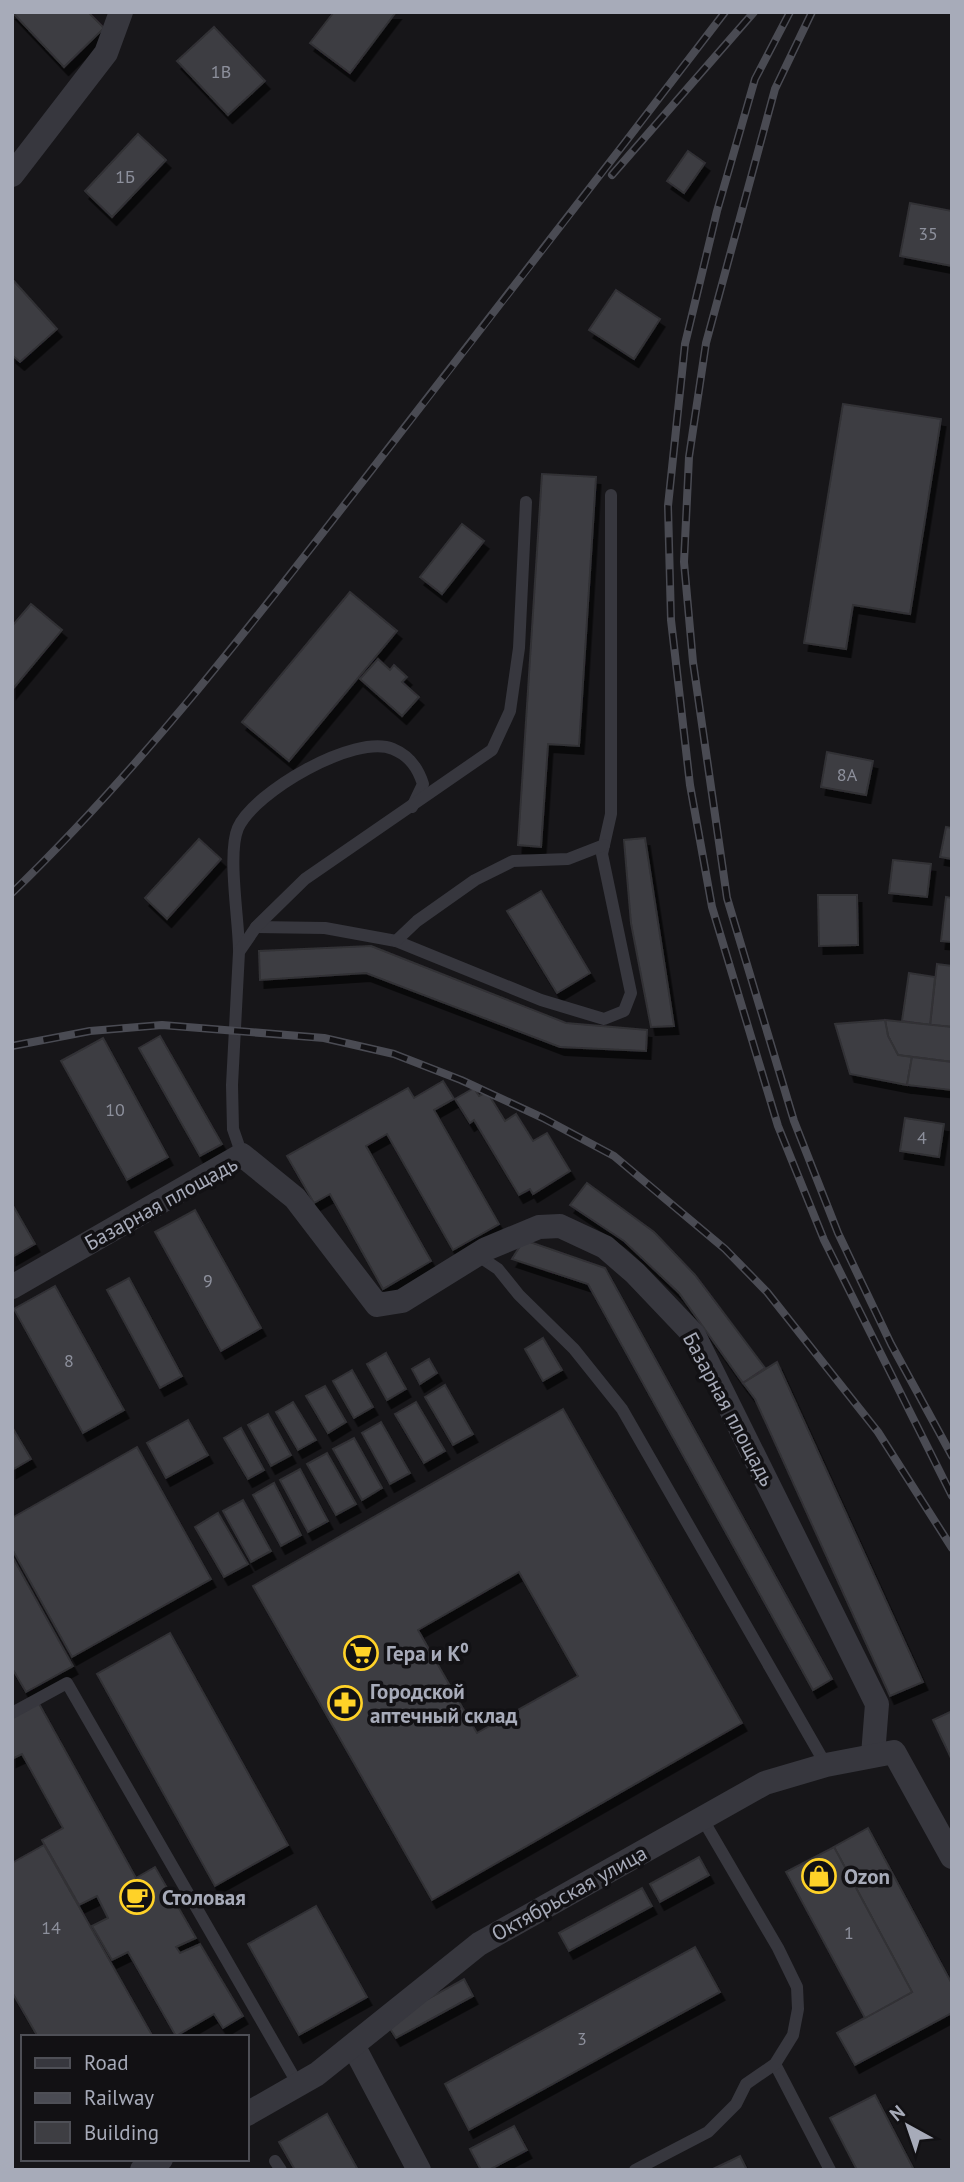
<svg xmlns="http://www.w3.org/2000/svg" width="964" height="2182" font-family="'PT Sans',sans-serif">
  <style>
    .building { fill: #3e3e43; stroke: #313035; stroke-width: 2; fill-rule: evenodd; filter: url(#shadow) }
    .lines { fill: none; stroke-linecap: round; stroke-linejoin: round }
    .lane { stroke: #37373e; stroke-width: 12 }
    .street { stroke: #37373e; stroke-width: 24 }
    .rail-casing { stroke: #4a4b53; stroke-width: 8 }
    .rail { stroke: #121114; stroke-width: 5; stroke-dasharray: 16; stroke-linecap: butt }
    .labels { text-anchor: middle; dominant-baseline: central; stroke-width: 7; stroke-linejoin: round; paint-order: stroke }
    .number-label { font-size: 18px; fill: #8d909c }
    .street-label { font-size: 21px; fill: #a7abb9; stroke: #121114 }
    .poi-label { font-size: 21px; font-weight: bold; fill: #a7abb9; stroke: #121114; text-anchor: start }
  </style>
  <defs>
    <filter id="shadow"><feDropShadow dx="4.5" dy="8" stdDeviation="0" flood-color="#0009"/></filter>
  </defs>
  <rect width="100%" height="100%" fill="#171619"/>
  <g class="building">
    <polygon points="12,12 88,12 104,28 64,67"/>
    <polygon points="334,12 396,12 350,73 310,43"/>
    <polygon points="214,27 265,81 228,115 177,61"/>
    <polygon points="138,134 166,160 112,217 85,191"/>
    <polygon points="688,151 705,163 684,193 667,181"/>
    <polygon points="910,203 952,211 952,266 900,256"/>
    <polygon points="12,279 57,329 20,362 12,355"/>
    <polygon points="616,290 660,319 634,359 589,330"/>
    <polygon points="843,404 941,419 910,614 853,605 846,649 804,643"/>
    <polygon points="542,474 596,477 579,746 548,744 541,847 518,845"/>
    <polygon points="462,524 484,541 442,594 420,577"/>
    <polygon points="350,592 397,631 289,761 242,722"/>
    <polygon points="31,604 62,630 12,690 12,626"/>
    <polygon points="378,659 390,670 394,665 407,677 402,682 419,697 402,716 360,679"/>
    <polygon points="827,752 873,761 866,795 821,787"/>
    <polygon points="946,827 952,828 952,859 940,857"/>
    <polygon points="645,838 674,1026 651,1027 631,923 624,840"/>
    <polygon points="199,839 221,859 167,919 145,898"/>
    <polygon points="893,860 931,864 927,897 889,893"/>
    <polygon points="541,891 590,973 557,993 507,911"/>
    <polygon points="818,895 857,895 858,945 819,946"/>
    <polygon points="946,897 952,898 952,942 941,941"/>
    <polygon points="371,946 566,1023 647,1030 646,1051 560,1047 366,973 260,980 259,951"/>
    <polygon points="937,964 952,966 952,1027 930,1025"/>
    <polygon points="909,973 935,977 930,1025 902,1021"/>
    <polygon points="885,1020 952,1027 952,1062 898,1055 888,1036"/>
    <polygon points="885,1020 888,1036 898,1055 912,1057 907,1085 850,1074 835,1024"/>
    <polygon points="160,1036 222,1144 200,1156 139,1048"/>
    <polygon points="103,1038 168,1157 127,1180 61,1061"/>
    <polygon points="912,1057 952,1062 951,1090 907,1085"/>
    <polygon points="443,1081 454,1099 434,1110 499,1224 453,1250 387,1134 366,1146 431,1261 383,1289 330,1194 314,1203 287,1156 408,1088 414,1098"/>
    <polygon points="474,1088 479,1096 487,1092 505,1121 516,1114 533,1141 547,1133 570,1171 533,1194 530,1189 519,1195 474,1120 470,1123 455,1099"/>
    <polygon points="905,1118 944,1124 939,1157 900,1151"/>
    <polygon points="587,1183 654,1232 695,1275 765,1368 743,1383 679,1293 624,1241 570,1205"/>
    <polygon points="12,1204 35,1244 12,1257"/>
    <polygon points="195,1210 261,1328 221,1351 155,1232"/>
    <polygon points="524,1240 605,1268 832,1679 813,1690 588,1284 512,1259"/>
    <polygon points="129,1278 182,1376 160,1388 107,1290"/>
    <polygon points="55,1286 124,1410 83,1433 14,1309"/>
    <polygon points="543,1338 562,1370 543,1381 525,1349"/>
    <polygon points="386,1353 406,1389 387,1400 367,1364"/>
    <polygon points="429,1359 437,1373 420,1384 412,1369"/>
    <polygon points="777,1362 923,1682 890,1696 755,1399 743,1383"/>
    <polygon points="352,1370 373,1407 354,1418 333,1381"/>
    <polygon points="445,1385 473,1434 453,1445 425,1397"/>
    <polygon points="325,1386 346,1422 328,1433 306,1396"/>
    <polygon points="293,1402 316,1440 298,1450 276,1412"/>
    <polygon points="416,1402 445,1451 424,1463 395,1414"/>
    <path d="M563,1409L742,1723L432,1900L253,1586ZM519,1572L578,1676L477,1733L418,1630Z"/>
    <polygon points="268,1414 291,1455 271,1466 248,1425"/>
    <polygon points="188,1420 208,1455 166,1478 147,1443"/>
    <polygon points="381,1422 410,1473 390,1484 362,1433"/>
    <polygon points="12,1427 31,1459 12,1470"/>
    <polygon points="241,1428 264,1470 248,1479 224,1438"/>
    <polygon points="354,1438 382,1488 362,1500 333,1449"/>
    <polygon points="137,1447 211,1579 72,1657 12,1549 12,1518"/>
    <polygon points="327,1453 356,1504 336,1515 307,1464"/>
    <polygon points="300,1469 328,1521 308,1532 280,1480"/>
    <polygon points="274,1483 301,1535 281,1546 253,1495"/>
    <polygon points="243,1500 271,1551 251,1562 223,1511"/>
    <polygon points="218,1513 248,1564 224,1577 195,1527"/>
    <polygon points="12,1556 73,1666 26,1692 12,1668"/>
    <polygon points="170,1633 288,1845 215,1886 97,1674"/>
    <polygon points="38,1702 136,1878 155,1867 196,1938 176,1947 180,1953 200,1944 243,2016 223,2028 214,2014 176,2036 128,1952 112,1960 92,1926 108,1918 97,1896 79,1905 42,1840 63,1828 22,1754 12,1759 12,1716"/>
    <polygon points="952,1711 952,1760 933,1720"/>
    <polygon points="868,1828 952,1984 952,2013 855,2065 837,2033 912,1992 834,1847"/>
    <polygon points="44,1845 153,2037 38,2037 12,1992 12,1863"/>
    <polygon points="834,1847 912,1992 865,2018 786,1872"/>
    <polygon points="699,1857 709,1875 660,1902 650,1884"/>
    <polygon points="642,1888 652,1906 569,1951 559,1933"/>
    <polygon points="316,1906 367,1997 299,2035 248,1944"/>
    <polygon points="695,1947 720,1992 469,2130 445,2084"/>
    <polygon points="464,1979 473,1996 396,2038 386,2022"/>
    <polygon points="875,2095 914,2170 857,2170 830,2118"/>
    <polygon points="327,2114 358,2170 295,2170 279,2142"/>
    <polygon points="514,2126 527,2150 489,2170 481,2170 470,2149"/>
    <polygon points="740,2156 747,2170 711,2170"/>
  </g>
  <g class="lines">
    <g class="lane">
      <polyline points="256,927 325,928 396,941 541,1000 604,1019 624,1011 631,993 602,854 611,814 611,495"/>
      <polyline points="396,941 417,921 475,880 513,861 568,859 604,845"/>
      <path d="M239,951C239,921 227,853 238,828C254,792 355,733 393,749C410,756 418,768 423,784L412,807"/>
      <polyline points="242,1155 233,1129 232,1085 239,952 256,927 305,879 492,750 510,711 519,648 526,502"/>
      <polyline points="477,1255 498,1269 519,1295 574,1349 622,1409 826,1765"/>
      <polyline points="12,1713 67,1683 299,2086"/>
      <polyline points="775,2064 830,2170"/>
      <polyline points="275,2161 281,2170"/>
      <polyline points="635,2170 708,2132 736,2104 746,2084 775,2064 793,2035 798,2009 797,1987 778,1948 702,1818"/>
    </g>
    <g class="street">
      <polyline points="12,175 106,53 121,12"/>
      <polyline points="12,1287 242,1155 295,1198 377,1305 402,1301 486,1249 539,1227 560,1226 605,1247 635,1273 694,1335 877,1704 873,1755"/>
      <polyline points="354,2047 419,2170"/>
      <polyline points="247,2114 317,2074 479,1944 765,1783 826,1765 894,1752 952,1857"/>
      <polyline points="142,2170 161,2159"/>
    </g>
    <g class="rail-casing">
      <g id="rail">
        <polyline points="790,12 755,79 717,211 685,344 668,506 671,620 690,785 712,907 778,1126 824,1240 952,1496"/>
        <polyline points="812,12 775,89 706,343 689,457 684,562 693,662 727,898 794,1121 838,1233 891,1344 952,1456"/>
        <polyline points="612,175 754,12"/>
        <path d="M12,893C142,767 252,624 363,481C484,326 605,169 725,12"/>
        <polyline points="12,1046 90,1031 162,1025 324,1038 394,1054 461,1080 543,1118 614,1156 725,1249 767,1292 878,1432 952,1548"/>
      </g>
    </g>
    <use href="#rail" class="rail"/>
  </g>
  <defs>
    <g id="supermarket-ring" transform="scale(1.75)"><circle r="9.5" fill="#121114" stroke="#ffd228" stroke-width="1.5"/><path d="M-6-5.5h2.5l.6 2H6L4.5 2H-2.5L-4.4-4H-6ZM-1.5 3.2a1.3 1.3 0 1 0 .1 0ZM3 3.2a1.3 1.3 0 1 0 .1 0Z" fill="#ffd228"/></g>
    <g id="pharmacy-ring" transform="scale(1.75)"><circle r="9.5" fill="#121114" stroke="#ffd228" stroke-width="1.5"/><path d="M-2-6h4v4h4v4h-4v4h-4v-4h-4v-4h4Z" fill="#ffd228"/></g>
    <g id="shop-ring" transform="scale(1.75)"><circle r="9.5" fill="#121114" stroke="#ffd228" stroke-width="1.5"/><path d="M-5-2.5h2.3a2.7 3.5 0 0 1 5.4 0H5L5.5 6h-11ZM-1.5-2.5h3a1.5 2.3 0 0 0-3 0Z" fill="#ffd228"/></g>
    <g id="cafe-ring" transform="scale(1.75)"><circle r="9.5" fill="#121114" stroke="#ffd228" stroke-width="1.5"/><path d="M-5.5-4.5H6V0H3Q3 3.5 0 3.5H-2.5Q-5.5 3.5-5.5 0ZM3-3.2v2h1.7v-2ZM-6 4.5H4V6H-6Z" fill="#ffd228"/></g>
  </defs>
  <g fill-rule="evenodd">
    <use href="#supermarket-ring" x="361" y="1653"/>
    <use href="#pharmacy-ring" x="345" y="1703"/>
    <use href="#shop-ring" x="819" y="1876"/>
    <use href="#cafe-ring" x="137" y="1897"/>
  </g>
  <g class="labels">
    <g class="number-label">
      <text x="221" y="71">1В</text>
      <text x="125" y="176">1Б</text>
      <text x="928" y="233">35</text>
      <text x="847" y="774">8А</text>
      <text x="115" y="1109">10</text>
      <text x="922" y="1137">4</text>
      <text x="208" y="1280">9</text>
      <text x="69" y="1360">8</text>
      <text x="51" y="1927">14</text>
      <text x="849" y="1932">1</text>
      <text x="582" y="2038">3</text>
    </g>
    <g class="street-label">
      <text transform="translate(161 1203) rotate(-29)">Базарная площадь</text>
      <text transform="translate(729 1409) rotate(62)">Базарная площадь</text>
      <text transform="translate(569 1893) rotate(-29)">Октябрьская улица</text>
    </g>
    <g class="poi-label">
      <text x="386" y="1653">Гера и К⁰</text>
      <text x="370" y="1691">Городской<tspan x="370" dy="24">аптечный склад</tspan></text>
      <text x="844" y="1876">Ozon</text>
      <text x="162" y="1897">Столовая</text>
    </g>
  </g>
  <rect width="964" height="2182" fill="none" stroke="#a7abb9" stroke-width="28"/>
  <rect x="21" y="2035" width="228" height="126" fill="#121114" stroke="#4e4f56" stroke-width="2"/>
  <rect x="35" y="2058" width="35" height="10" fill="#37373e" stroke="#4e4f56" stroke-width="2"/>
  <text x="84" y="2070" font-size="21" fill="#a7abb9">Road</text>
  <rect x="35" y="2093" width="35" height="10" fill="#4a4b53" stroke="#4e4f56" stroke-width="2"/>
  <text x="84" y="2105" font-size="21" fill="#a7abb9">Railway</text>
  <rect x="35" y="2122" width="35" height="21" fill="#3e3e43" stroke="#4e4f56" stroke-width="2"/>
  <text x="84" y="2140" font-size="21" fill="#a7abb9">Building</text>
  <g transform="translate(908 2126) rotate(320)" stroke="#121114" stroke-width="5" paint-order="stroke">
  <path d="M0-5L12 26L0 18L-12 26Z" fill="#a7abb9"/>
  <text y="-10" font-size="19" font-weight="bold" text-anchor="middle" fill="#a7abb9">N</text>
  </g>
</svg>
